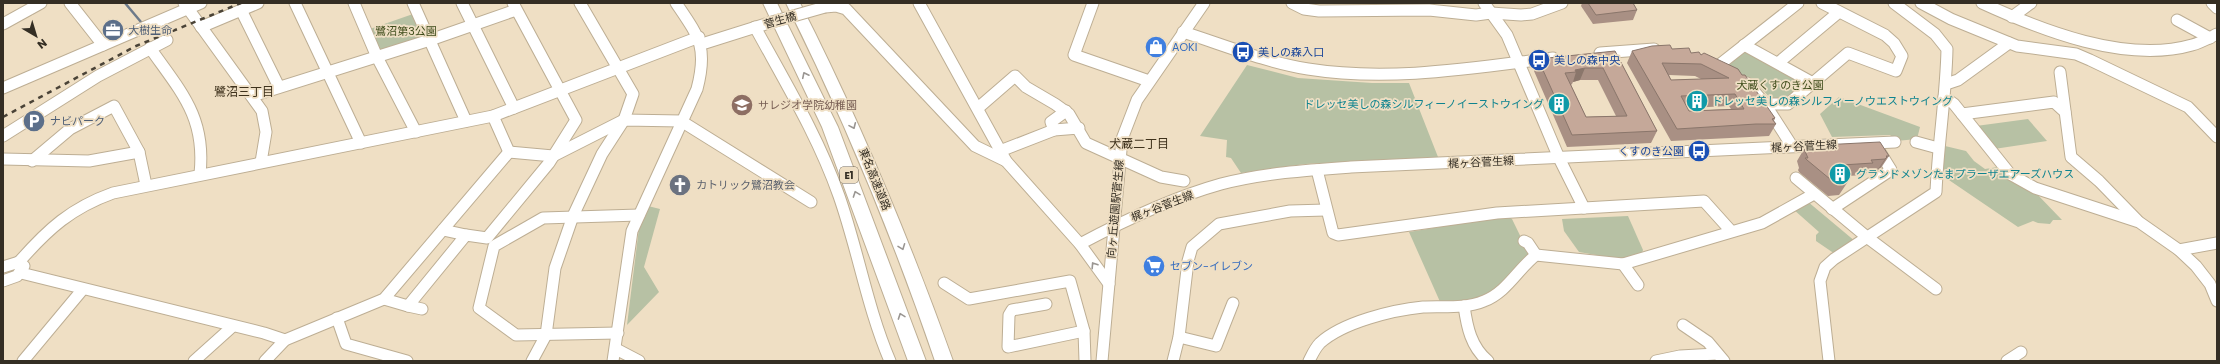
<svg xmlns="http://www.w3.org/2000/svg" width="2220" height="364" font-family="Poppins,'Noto Sans JP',sans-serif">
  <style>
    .green { fill: #b7c1a4 }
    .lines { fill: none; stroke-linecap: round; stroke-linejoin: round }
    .stream { stroke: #6d7a8a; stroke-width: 2.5 }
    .minor-casing { stroke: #bdae94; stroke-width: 13 }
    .highway-casing { stroke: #bdae94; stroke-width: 2 }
    .minor { stroke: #fff; stroke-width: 11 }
    .highway { fill: #fff; fill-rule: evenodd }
    .rail { stroke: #4a4337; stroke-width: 2.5; stroke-dasharray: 5 5; stroke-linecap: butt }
    .minor-bridge-casing { stroke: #bdae94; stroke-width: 13; stroke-linecap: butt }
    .minor-bridge { stroke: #fff; stroke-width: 11 }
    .wall { fill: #a99084; fill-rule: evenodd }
    .shaded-wall { fill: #8a766b }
    .building { fill: #c5a899; stroke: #8a766b; fill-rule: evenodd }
    .oneway { stroke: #9a9692 }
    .labels { text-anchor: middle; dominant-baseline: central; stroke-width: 3.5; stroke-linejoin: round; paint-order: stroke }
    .shield { fill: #efdfc4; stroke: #6c6354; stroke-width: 1 }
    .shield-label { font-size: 10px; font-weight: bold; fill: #342e24 }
    .street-label { font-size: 11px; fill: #342e24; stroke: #efdfc4 }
    .service-label { font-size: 11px; fill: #4e5e75; stroke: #efdfc4; text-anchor: start }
    .park-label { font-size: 11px; fill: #3e4c1a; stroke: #efdfc4 }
    .shop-label { font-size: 11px; fill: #366cbe; stroke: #efdfc4; text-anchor: start }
    .transit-label { font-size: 11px; fill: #164399; stroke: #efdfc4; text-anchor: start }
    .culture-label { font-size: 11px; fill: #0d838f; stroke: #efdfc4; text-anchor: start }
    .education-label { font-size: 11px; fill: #785e54; stroke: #efdfc4; text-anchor: start }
    .worship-label { font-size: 11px; fill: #5b616d; stroke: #efdfc4; text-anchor: start }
    .neighbourhood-label { font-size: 12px; fill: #3f321c; stroke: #efdfc4 }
  </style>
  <rect width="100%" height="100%" fill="#efdfc4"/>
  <g class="green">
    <polygon points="413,14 425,38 381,52 370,29"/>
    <polygon points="1744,51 1806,84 1787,100 1773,101 1760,87 1728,65"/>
    <polygon points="1247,65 1298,78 1372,83 1409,83 1438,157 1305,164 1241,173 1231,158 1226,157 1227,140 1200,136"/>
    <polygon points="1839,97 1920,127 1917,139 1896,141 1890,135 1832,137 1820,114"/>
    <polygon points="2028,119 2047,141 1994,149 1976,126"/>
    <polygon points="1945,146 1966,151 1974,161 1985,169 1998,167 2035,192 2062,220 2053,220 2050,224 2038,223 2033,221 2018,227 1943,176"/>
    <polygon points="1807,201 1856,242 1835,254 1816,241 1816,235 1819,232 1793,209"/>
    <polygon points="648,206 660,209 644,267 659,292 627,325 639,228"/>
    <polygon points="1628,216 1643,250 1642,253 1619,259 1579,252 1564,231 1562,219"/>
    <polygon points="1500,217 1509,217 1512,219 1529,254 1511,274 1508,282 1477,300 1441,304 1409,232"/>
  </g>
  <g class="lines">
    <polyline class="stream" points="125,3 141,22"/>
    <g class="minor-casing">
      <g id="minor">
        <polyline points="70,3 103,45"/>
        <polyline points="184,3 262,111 266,132 261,162"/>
        <polyline points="295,3 361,143"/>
        <polyline points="354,3 377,57 416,132"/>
        <polyline points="413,3 466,121"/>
        <polyline points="462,3 514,108"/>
        <polyline points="919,3 1006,161 1080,244 1109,284"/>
        <polyline points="1093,3 1074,55 1149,81"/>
        <polyline points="1292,3 1304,9 1319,11 1429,10 1476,15 1491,13 1521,15 1532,14 1562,3"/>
        <polyline points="1484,3 1507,35 1559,158 1584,208"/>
        <polyline points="1921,3 1951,19 2017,46 2076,54 2090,60 2188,107 2217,137"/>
        <path d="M1982,3C2041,30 2126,64 2192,45C2200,43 2209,38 2217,34"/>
        <polyline points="2212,3 2217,8"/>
        <polyline points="825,7 836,6 846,9 975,146 1006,161"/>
        <polyline points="241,10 279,87"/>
        <polyline points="2012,17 2031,3"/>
        <polyline points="2177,20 2210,38"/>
        <polyline points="3,24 41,3"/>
        <polyline points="201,27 258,3"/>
        <path d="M755,27C785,82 818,136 839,196C858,250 867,307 890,361"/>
        <path d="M1183,32C1224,45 1265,62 1308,69C1389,82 1472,68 1553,58"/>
        <polyline points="702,44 772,22"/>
        <polyline points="1744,45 1813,83"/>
        <path d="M150,48C181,92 206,117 200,174"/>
        <polyline points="1600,53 1654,49"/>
        <polyline points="1778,63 1839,12"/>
        <polyline points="1719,65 1798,3"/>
        <polyline points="2060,72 2071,157 2099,181 2137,220"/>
        <polyline points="1747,83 1765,104 1792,146"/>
        <polyline points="1946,84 1958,80 2009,43"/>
        <polyline points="3,88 201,3"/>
        <polyline points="252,96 430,40 516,10"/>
        <polyline points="1944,97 1954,104 2010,174 2035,188 2139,222 2179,250 2196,266 2210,284 2217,301"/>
        <polyline points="1765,104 1788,104 1848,53 1896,71 1902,56 1894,43 1885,35 1822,3"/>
        <polyline points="978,108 1015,76 1026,87 1055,104 1069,114 1086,143 1161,177 1184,181"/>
        <polyline points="1962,114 2054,102 2065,112"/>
        <polyline points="493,116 509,152"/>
        <polyline points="1054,130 1051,122 1066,111"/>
        <polyline points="3,136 98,76 167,40"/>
        <polyline points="1916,142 1938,148"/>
        <polyline points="1000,151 1054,130 1079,128"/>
        <polyline points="509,152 553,156 624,120 681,121 811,202"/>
        <polyline points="3,159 89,161 139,152"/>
        <polyline points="32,161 70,129 114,106 139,152 146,185"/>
        <polyline points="1317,170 1333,233 1338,235 1497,213 1704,201 1731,231"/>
        <polyline points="1796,178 1868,238 1936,289"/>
        <polyline points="1832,209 1891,170 1878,149"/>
        <polyline points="443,230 466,235"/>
        <polyline points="1524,241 1528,243 1536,255"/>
        <path d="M1080,244C1125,220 1171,198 1221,184C1263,173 1308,170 1351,167L1895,142"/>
        <polyline points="2179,250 2217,243"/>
        <path d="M19,262C48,229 71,208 113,193L493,116L699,37"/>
        <polyline points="1623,264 1638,285"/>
        <polyline points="3,267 19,262 24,266 17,276 3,281"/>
        <polyline points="21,273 264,333 285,340"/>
        <polyline points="944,283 969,299 1070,281 1084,331 1085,361"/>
        <polyline points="384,299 408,306"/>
        <polyline points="1046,304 1012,310 1009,315 1008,347 1084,331"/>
        <path d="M1464,306C1467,327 1471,347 1488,361"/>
        <polyline points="422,309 408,306 466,235 487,238 549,163 576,120 513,3"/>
        <polyline points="337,318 346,344 407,361"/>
        <polyline points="1683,325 1708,342 1724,361"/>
        <polyline points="618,333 516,335 479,308 494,246 543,218 639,215"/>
        <polyline points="1179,337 1216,346 1233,303"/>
        <polyline points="616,349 639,361"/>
        <polyline points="23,361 83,289"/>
        <polyline points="194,361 233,326"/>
        <polyline points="265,361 285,340 384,299 509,152"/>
        <polyline points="532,361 546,335 555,268 573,216 602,154 624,120 633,94 580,3"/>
        <path d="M613,361L632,231L697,89C708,47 699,37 676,3"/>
        <polyline points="1102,361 1122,139 1137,100 1204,3"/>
        <polyline points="1173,361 1179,337 1188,261 1192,247 1219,224 1290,211 1326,210"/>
        <path d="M1309,361C1312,355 1315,348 1320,343C1343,322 1393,310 1423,307C1443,306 1465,309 1484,301C1507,292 1517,270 1536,255L1623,264L1762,223L1814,194"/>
        <polyline points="1656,361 1680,356 1716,354"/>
        <path d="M1829,361L1820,281L1825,267L1834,259L1936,192C1938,144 1946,97 1947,49L1935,34L1894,3"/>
        <polyline points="2007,361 2021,352"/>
      </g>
    </g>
    <g class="highway-casing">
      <g id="highway">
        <polygon points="763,3 777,3 838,127 926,361 908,361 822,127"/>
        <path d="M786,3H800C859,119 909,238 953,361H935C893,238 844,119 786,3Z"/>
      </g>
    </g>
    <use href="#minor" class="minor"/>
    <use href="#highway" class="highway"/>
    <polyline class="rail" points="3,117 136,46 241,3"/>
    <g class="minor-bridge-casing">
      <polyline id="minor-bridge" points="772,22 825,7"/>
    </g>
    <use href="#minor-bridge" class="minor-bridge"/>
  </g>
  <g class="wall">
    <polygon points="1582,3 1633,3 1637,10 1633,20 1593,24 1581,6"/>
    <path d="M1672,49L1701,55L1742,75L1775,118L1774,121L1776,124L1769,136L1750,137L1671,141L1627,63L1632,51ZM1669,75L1695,76L1701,79L1671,80ZM1729,106L1731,109L1689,111L1687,108Z"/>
    <path d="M1615,51L1657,131L1651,143L1567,147L1534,71L1538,59ZM1580,80H1598L1616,116L1586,117L1571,85L1572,84L1573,82Z"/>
    <polygon points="1821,145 1889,156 1881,168 1877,171 1868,171 1865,175 1847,176 1849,180 1839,195 1828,196 1799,172 1798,170 1799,168 1797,161 1804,149 1820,148"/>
  </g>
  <g class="shaded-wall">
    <polygon points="1585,68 1580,80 1573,82 1576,72 1575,70"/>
    <polygon points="1887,157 1879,169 1877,171 1885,159"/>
  </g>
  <g class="building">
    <polygon points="1588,3 1633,3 1637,10 1596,15"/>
    <path d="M1670,45L1672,49L1689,48L1691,53L1699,52L1701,55L1704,53L1738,69L1742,75H1745L1775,118L1772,119L1776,124H1756L1677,129L1632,51L1652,46ZM1662,63L1701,64L1729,78L1671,80ZM1735,94L1744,109L1689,111L1681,96Z"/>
    <path d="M1615,51L1657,131L1572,135L1538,59ZM1585,68H1603L1627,116L1586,117L1565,73L1576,72L1575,70Z"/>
    <polygon points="1880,142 1889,156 1886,156 1887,157 1885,159 1871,160 1873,163 1842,165 1845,169 1842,169 1849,180 1845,180 1847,183 1836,184 1807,160 1805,158 1808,158 1804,149 1823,148 1821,145"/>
  </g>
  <defs><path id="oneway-chevron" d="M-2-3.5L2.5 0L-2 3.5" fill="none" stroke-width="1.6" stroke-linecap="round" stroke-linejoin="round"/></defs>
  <g class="oneway">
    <use href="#oneway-chevron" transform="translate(805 75) rotate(-116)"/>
    <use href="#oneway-chevron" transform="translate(853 126) rotate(66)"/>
    <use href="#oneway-chevron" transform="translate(856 194) rotate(-110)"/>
    <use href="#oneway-chevron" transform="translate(902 247) rotate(69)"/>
    <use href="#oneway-chevron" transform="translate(1094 265) rotate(-123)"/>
    <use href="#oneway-chevron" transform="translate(901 316) rotate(-110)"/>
  </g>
  <defs>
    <g id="office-disc" transform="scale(1.15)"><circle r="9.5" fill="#5c6f8a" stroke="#efdfc4"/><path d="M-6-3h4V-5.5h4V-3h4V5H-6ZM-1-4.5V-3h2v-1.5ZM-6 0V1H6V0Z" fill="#fff"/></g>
    <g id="shop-disc" transform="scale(1.15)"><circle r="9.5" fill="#3f7fe0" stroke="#efdfc4"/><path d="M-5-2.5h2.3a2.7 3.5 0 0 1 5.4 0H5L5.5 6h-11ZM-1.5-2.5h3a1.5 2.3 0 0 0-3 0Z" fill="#fff"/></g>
    <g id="bus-disc" transform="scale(1.15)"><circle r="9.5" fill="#1a4fb4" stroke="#efdfc4"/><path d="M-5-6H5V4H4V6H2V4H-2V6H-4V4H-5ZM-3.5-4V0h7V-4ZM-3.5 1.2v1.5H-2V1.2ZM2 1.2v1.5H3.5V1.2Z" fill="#fff"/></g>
    <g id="building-disc" transform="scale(1.15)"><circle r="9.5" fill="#0f9aa8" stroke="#efdfc4"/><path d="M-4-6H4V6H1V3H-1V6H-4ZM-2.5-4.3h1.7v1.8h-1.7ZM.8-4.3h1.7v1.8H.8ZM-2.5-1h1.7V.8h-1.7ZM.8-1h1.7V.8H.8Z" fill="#fff"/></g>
    <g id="school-disc" transform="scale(1.15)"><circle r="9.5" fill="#8d6e63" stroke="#efdfc4"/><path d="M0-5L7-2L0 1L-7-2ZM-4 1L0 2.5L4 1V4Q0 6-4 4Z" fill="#fff"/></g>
    <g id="parking-disc" transform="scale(1.15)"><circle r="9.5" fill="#5c6f8a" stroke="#efdfc4"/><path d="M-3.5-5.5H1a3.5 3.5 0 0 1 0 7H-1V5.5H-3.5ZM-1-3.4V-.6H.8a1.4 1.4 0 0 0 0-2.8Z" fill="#fff"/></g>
    <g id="church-disc" transform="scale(1.15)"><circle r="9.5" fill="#6b7280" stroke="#efdfc4"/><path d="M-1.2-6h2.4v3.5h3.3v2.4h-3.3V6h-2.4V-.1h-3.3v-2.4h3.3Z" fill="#fff"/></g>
    <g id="supermarket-disc" transform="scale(1.15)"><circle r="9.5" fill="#3f7fe0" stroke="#efdfc4"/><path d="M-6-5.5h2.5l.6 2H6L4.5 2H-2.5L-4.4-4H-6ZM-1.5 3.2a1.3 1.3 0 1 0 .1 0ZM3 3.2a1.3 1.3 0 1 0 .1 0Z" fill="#fff"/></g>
  </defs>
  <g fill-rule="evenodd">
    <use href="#office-disc" x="113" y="30"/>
    <use href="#shop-disc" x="1156" y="47"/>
    <use href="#bus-disc" x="1243" y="52"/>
    <use href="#bus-disc" x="1539" y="60"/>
    <use href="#building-disc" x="1697" y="101"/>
    <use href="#building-disc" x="1559" y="104"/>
    <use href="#school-disc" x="742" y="105"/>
    <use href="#parking-disc" x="34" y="121"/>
    <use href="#bus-disc" x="1699" y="151"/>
    <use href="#building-disc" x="1840" y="174"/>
    <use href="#church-disc" x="680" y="185"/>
    <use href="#supermarket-disc" x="1154" y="266"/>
  </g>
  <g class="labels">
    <rect class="shield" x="840" y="167" width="18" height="16" rx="3"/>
    <g class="shield-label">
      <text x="849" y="175">E1</text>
    </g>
    <g class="street-label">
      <text transform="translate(780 20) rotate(-16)">菅生橋</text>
      <text transform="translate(1804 146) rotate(-3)">梶ヶ谷菅生線</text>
      <text transform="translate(1481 162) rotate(-3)">梶ヶ谷菅生線</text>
      <text transform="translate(875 179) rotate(68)">東名高速道路</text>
      <text transform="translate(1162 206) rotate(-21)">梶ヶ谷菅生線</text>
      <text transform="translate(1115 209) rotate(-85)">向ヶ丘遊園駅菅生線</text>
    </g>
    <g class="service-label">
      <text x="128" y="30">大樹生命</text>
      <text x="50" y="121">ナビパーク</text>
    </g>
    <g class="park-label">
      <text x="406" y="31">鷺沼第3公園</text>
      <text x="1780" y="85">犬蔵くすのき公園</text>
    </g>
    <g class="shop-label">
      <text x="1172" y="47">AOKI</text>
      <text x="1170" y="266">セブン-イレブン</text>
    </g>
    <g class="transit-label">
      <text x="1258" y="52">美しの森入口</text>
      <text x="1554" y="60">美しの森中央</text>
      <text x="1684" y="151" text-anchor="end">くすのき公園</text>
    </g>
    <g class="culture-label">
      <text x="1712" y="101">ドレッセ美しの森シルフィーノウエストウイング</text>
      <text x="1544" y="104" text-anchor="end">ドレッセ美しの森シルフィーノイーストウイング</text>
      <text x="1856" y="174">グランドメゾンたまプラーザエアーズハウス</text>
    </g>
    <g class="education-label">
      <text x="758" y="105">サレジオ学院幼稚園</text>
    </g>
    <g class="worship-label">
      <text x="696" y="185">カトリック鷺沼教会</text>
    </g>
    <g class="neighbourhood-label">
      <text x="244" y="91">鷺沼三丁目</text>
      <text x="1139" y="143">犬蔵二丁目</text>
    </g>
  </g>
  <rect width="2220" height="364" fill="none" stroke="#342e24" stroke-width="8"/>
  <g transform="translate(36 36) rotate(142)" stroke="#efdfc4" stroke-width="3" paint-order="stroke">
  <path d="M0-3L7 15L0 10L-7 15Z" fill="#342e24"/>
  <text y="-6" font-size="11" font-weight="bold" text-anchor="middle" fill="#342e24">N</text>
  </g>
</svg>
